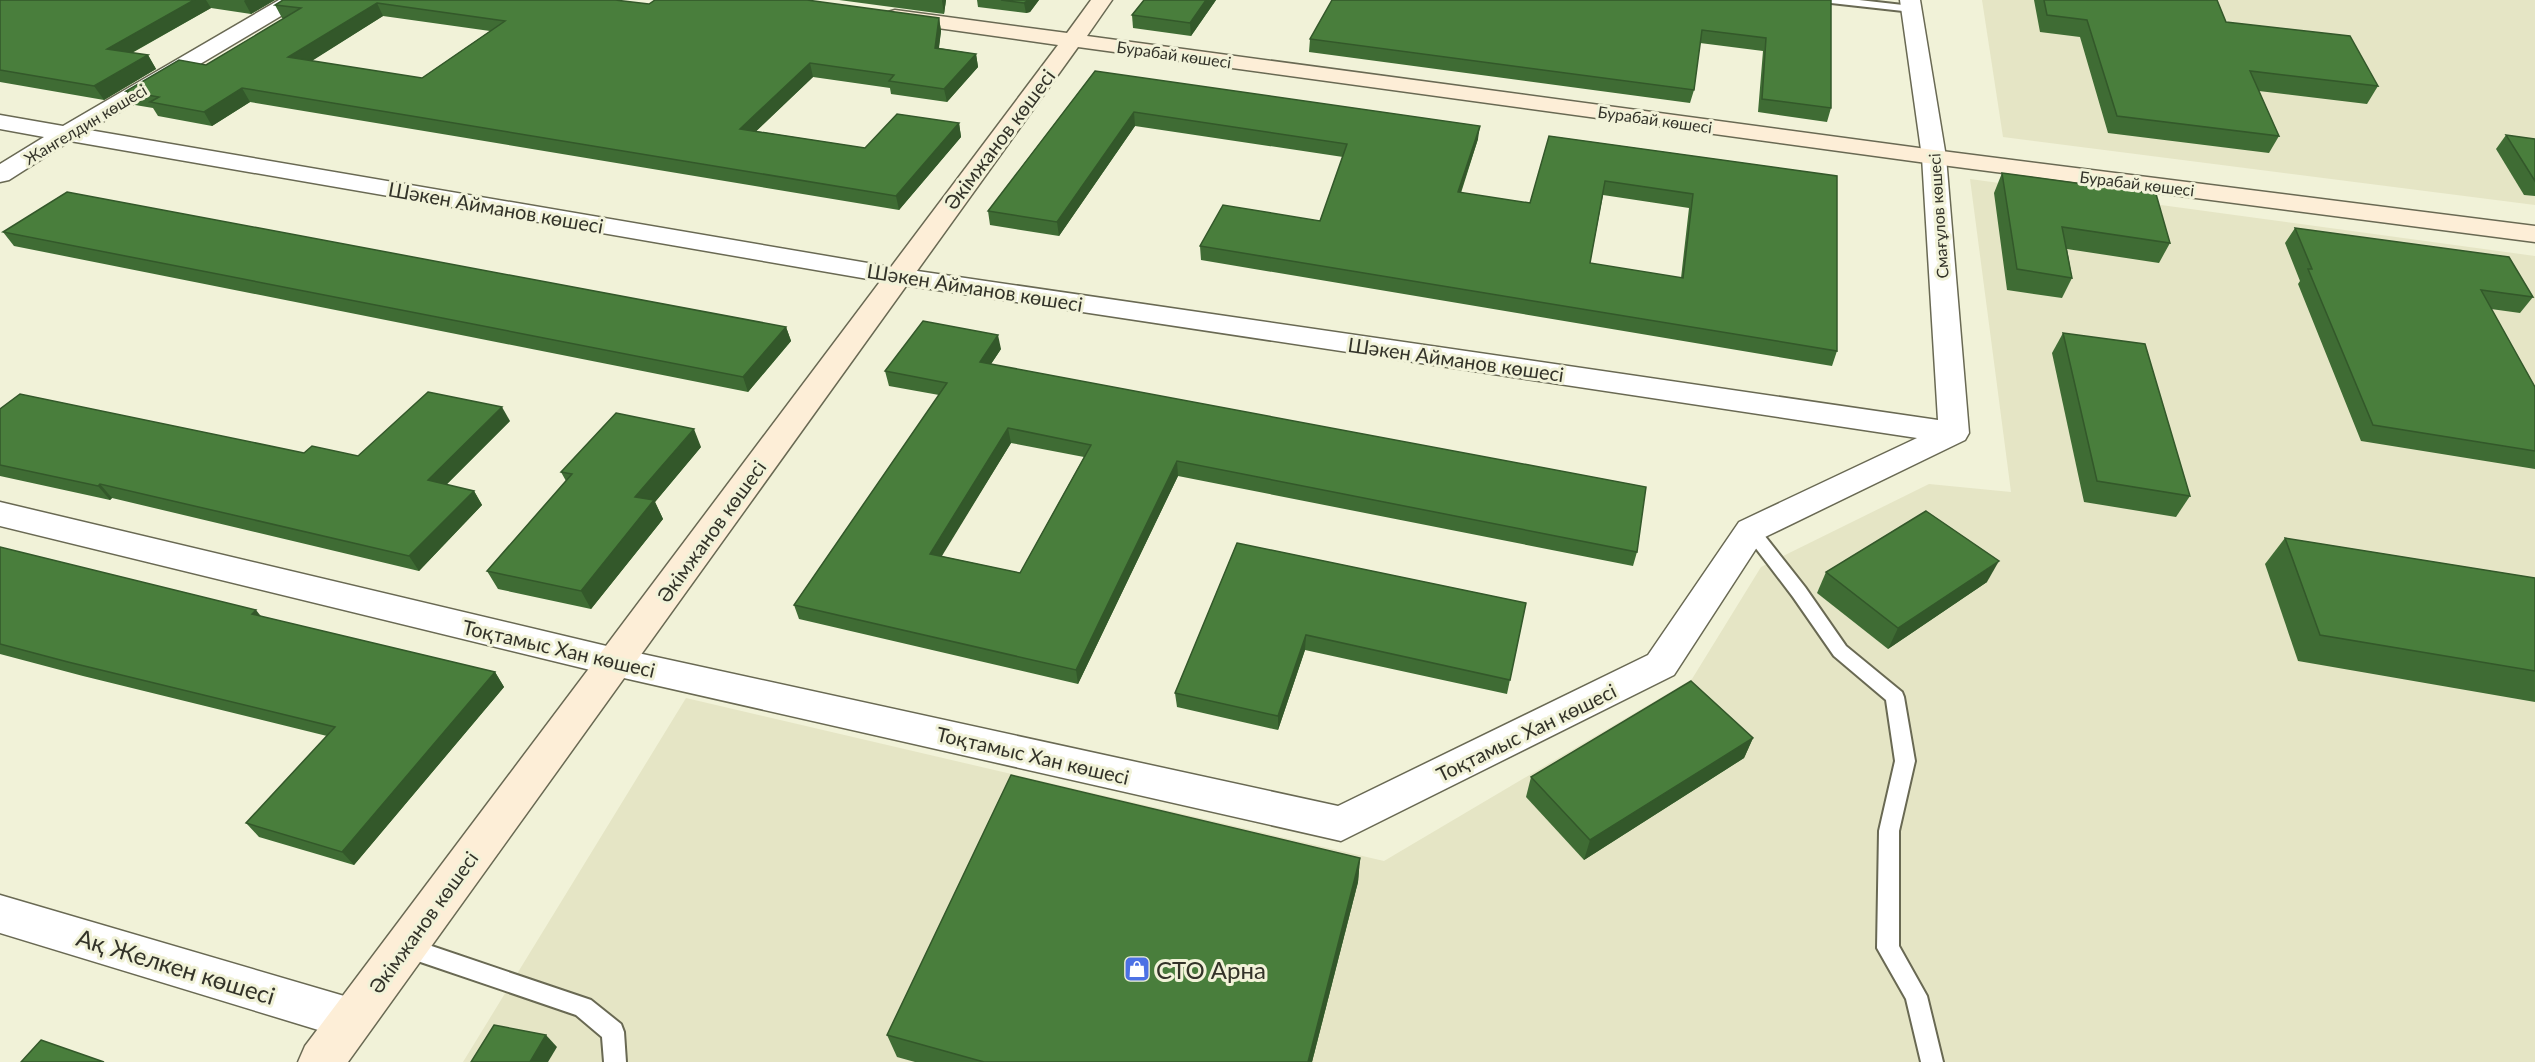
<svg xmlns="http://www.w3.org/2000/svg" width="2535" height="1062" font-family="Lato,sans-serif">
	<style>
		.built { fill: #e5e5c5 }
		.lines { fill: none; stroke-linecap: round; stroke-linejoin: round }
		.lane-casing { stroke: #696953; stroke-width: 4 }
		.street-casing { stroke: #696953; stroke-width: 3 }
		.secondary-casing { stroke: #696953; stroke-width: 3 }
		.lane { fill: #fff; fill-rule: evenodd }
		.street { fill: #fff; fill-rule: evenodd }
		.secondary { fill: #fdeed7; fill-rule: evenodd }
		.wall { fill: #3f6c34; fill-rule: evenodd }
		.shaded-wall { fill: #33582a }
		.building { fill: #497e3c; stroke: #33582a; stroke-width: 1.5; fill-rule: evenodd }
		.labels { text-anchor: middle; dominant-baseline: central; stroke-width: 6; stroke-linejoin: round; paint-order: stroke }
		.far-street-label { font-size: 16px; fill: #333329; stroke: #f1f2d8 }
		.street-label { font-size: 20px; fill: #333329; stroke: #f1f2d8 }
		.near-street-label { font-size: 24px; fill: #333329; stroke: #f1f2d8 }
		.near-poi-label { font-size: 24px; fill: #333329; stroke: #f1f2d8; text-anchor: start }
	</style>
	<rect width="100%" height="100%" fill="#f1f2d8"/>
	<g class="built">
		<polygon points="1982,0 2535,0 2535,205 2003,137"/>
		<polygon points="1970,179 2535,256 2535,1062 463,1062 686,698 1384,861 1692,679 1761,567 1929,484 2011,492"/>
	</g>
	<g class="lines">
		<g class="lane-casing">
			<g id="lane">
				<polygon points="1826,0 1859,0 1912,6 1917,9 1912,12 1831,3"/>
				<polygon points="1751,524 1757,526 1805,587 1846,646 1902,692 1904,697 1915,761 1899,831 1899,946 1927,996 1943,1062 1921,1062 1906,999 1877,948 1879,831 1895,761 1886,700 1834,656 1793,597 1745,534 1743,530 1745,526"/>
				<polygon points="405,937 591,1000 621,1024 624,1032 626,1062 604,1062 602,1037 576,1015 397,954 394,947 397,940"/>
			</g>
		</g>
		<g class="street-casing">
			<g id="street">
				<polygon points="279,0 304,0 301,4 89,130 897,268 1938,420 1922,157 1900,0 1920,0 1946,157 1969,433 1965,440 1763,538 1674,675 1341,841 615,676 0,526 0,502 615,648 1338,806 1648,655 1739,522 1917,438 897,284 70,141 9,180 0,182 0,164 44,137 0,129 0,115 63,126"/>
				<polygon points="0,895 351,998 367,1004 373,1019 367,1034 351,1040 0,933"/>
			</g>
		</g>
		<g class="secondary-casing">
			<polygon id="secondary" points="1091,0 1112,0 1087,36 1934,150 2535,226 2535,242 1934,164 1078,47 348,1062 298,1062 305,1046 1058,45 895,22 888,20 884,16 888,12 895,10 1067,33"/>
		</g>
		<use href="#lane" class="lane"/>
		<use href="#street" class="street"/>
		<use href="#secondary" class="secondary"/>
	</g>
	<g class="wall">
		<polygon points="0,0 275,0 251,14 211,8 132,53 148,55 156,69 104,100 0,82"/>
		<path d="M283,0L649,4L939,18L941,31L939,48L976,54L978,67L947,102L891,94L890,88L813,77L756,131L865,148L959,123L961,137L899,210L250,102L212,126L158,116L153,108L135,105L126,91L206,65L284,18H282L275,5ZM383,16L490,31L422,78L311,61Z"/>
		<polygon points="839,0 946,0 944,14"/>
		<polygon points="977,0 1039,0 1030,12 1026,13 978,7"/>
		<polygon points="1144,0 1216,0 1191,36 1133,28 1132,15"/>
		<polygon points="1831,0 1831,108 1827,122 1758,112 1763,51 1700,43 1694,90 1690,103 1309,52 1310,39"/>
		<polygon points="2034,0 2217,0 2226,22 2378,86 2367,104 2259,91 2279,136 2269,153 2108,133 2080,37 2040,32"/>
		<path d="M1095,71L1478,139L1461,193L1530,203L1549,136L1837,176V351L1832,366L1201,260L1200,246L1320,221L1343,157L1135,126L1059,236L990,225L988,211ZM1603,195L1689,208L1681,278L1590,263Z"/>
		<polygon points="2506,135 2535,139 2535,196 2524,195 2496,149"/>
		<polygon points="2002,173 2170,243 2159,263 2067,249 2072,278 2062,298 2007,290 1994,193"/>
		<polygon points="2295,228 2533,297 2520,313 2491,309 2535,387 2535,469 2361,441 2298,284 2300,281 2285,243"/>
		<polygon points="3,232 786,327 791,341 748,392 14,246"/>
		<polygon points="2063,333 2190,496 2176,517 2084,502 2052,353"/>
		<path d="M1001,349L991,364L1637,552L1633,566L1178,476L1078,684L799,619L794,605L939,395L889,386L885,371ZM1011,443L1084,457L1020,573L941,556Z"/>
		<polygon points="0,409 304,453 358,456 510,421 446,485 474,491 482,505 419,571 112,498 110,500 0,476"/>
		<polygon points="701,447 655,502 663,519 591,609 498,589 487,571 566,481 561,472"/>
		<polygon points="2285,538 2535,578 2535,702 2298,661 2265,564"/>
		<polygon points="1237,543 1526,603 1507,694 1305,650 1278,730 1177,707 1175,693"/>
		<polygon points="0,547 260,616 495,672 504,687 354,865 259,837 246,823 327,736 83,676 0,654"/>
		<polygon points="1826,572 1987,582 1888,649 1817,593"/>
		<polygon points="1753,738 1744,758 1584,860 1526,797 1531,777"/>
		<polygon points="1360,858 1358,882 1312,1062 915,1062 897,1057 887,1035"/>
	</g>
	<g class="shaded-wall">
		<polygon points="194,0 206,0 211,8 115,62 107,49"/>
		<polygon points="245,0 275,0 251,14 244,1"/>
		<polygon points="942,0 946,0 944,14 942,1"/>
		<polygon points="1029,0 1039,0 1030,12 1026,13 1024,3"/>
		<polygon points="1206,0 1216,0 1191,36 1190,23"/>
		<polygon points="377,3 383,16 296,71 288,57"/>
		<polygon points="939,18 941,31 937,61 935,48"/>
		<polygon points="976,54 978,67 947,102 944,89"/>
		<polygon points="148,55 156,69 104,100 94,86"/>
		<polygon points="810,63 813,77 744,143 740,129"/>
		<polygon points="242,88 250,102 212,126 204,112"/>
		<polygon points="1134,112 1135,126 1059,236 1057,222"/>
		<polygon points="959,123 961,137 899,210 896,196"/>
		<polygon points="1480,126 1478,139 1456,206 1458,192"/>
		<polygon points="786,327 791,341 748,392 743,377"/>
		<polygon points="998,335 1001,349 983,376 980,362"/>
		<polygon points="502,407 510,421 436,495 428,480"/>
		<polygon points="1008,428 1011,443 934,569 930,554"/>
		<polygon points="694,429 701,447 655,502 663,519 591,609 581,591 635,497"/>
		<polygon points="1177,461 1178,476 1078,684 1076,670"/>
		<polygon points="100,484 112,498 110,500 98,486"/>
		<polygon points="474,491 482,505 419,571 409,556"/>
		<polygon points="1999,561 1987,582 1888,649 1898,628"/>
		<polygon points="256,610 268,625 252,614"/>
		<polygon points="1306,635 1305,650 1278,730 1278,716"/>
		<polygon points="495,672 504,687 354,865 342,852"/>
		<polygon points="1753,738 1744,758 1584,860 1590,840"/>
		<polygon points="1360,858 1358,882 1312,1062 1308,1062"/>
		<polygon points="546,1035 557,1047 548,1062 530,1062"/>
	</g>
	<g class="building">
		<polygon points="0,0 194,0 107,49 148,55 94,86 0,70"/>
		<path d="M283,0H615L649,4L655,0H807L939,18L935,48L976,54L944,89L889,81L894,75L810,63L740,129L865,148L897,114L959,123L896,196L242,88L204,112L150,102L159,97L126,91L179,60L206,65L301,8L275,5ZM377,3L505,21L422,78L288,57Z"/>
		<polygon points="1001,0 1029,0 1024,3"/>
		<polygon points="1144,0 1206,0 1190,23 1132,15"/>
		<polygon points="1332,0 1831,0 1831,108 1762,99 1766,38 1702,30 1694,90 1310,39"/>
		<polygon points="2044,0 2217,0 2226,22 2350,36 2378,86 2250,71 2279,136 2117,116 2087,20 2047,15"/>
		<path d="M1095,71L1480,126L1458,192L1530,203L1549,136L1837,176V351L1200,246L1223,205L1320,221L1347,144L1134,112L1057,222L988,211ZM1605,181L1693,194L1683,278L1590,263Z"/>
		<polygon points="2506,135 2535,139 2535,181"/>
		<polygon points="2002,173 2156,194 2170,243 2062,227 2072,278 2017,269"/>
		<polygon points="67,192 786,327 743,377 3,232"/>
		<polygon points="2295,228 2509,257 2533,297 2481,290 2535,387 2535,451 2373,425 2308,269 2312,269"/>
		<path d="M923,321L998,335L980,362L1646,487L1637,552L1177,461L1076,670L794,605L947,383L885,371ZM1008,428L1091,445L1020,573L930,554Z"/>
		<polygon points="2063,333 2145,344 2190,496 2097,481"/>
		<polygon points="428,392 502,407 428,480 474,491 409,556 100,484 98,486 0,465 0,409 20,394 304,453 312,446 358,456"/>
		<polygon points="616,413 694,429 635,497 654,500 581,591 487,571 572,474 561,472"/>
		<polygon points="1926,511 1999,561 1898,628 1826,572"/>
		<polygon points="2285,538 2535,578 2535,671 2320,635"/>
		<polygon points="1237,543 1526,603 1510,680 1306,635 1278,716 1175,693"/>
		<polygon points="0,547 256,610 252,614 495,672 342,852 246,823 335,727 68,662 0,644"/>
		<polygon points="1691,681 1753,738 1590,840 1531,777"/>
		<polygon points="1011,775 1360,858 1308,1062 984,1062 887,1035"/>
		<polygon points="494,1025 546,1035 530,1062 471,1062"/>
		<polygon points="41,1040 104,1062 21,1062"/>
	</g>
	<defs>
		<g id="shop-square" transform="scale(1.35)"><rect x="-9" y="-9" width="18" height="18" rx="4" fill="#4c71e4" stroke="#f1f2d8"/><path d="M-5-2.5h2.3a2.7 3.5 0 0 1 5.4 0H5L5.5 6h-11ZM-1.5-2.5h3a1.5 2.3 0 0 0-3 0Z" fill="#fff"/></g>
	</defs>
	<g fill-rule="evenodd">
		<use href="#shop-square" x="1137" y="969"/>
	</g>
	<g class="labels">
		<g class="far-street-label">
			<text transform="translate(1174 54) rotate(8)">Бурабай көшесі</text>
			<text transform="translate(1655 119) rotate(8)">Бурабай көшесі</text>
			<text transform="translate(85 124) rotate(-31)">Жангелдин көшесі</text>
			<text transform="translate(2137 183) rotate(7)">Бурабай көшесі</text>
			<text transform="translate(1938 216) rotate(-94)">Смағұлов көшесі</text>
		</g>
		<g class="street-label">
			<text transform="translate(999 139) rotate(-53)">Әкімжанов көшесі</text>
			<text transform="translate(496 207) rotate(10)">Шәкен Айманов көшесі</text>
			<text transform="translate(975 287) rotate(9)">Шәкен Айманов көшесі</text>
			<text transform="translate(1456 359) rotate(8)">Шәкен Айманов көшесі</text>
			<text transform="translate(711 531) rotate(-54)">Әкімжанов көшесі</text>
			<text transform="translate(559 648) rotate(13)">Тоқтамыс Хан көшесі</text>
			<text transform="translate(1526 732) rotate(-26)">Тоқтамыс Хан көшесі</text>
			<text transform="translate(1033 755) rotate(13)">Тоқтамыс Хан көшесі</text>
			<text transform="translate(423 922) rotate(-54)">Әкімжанов көшесі</text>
		</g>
		<g class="near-street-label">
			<text transform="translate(176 966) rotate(17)">Ақ Желкен көшесі</text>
		</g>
		<g class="near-poi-label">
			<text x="1156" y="969">СТО Арна</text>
		</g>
	</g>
</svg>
